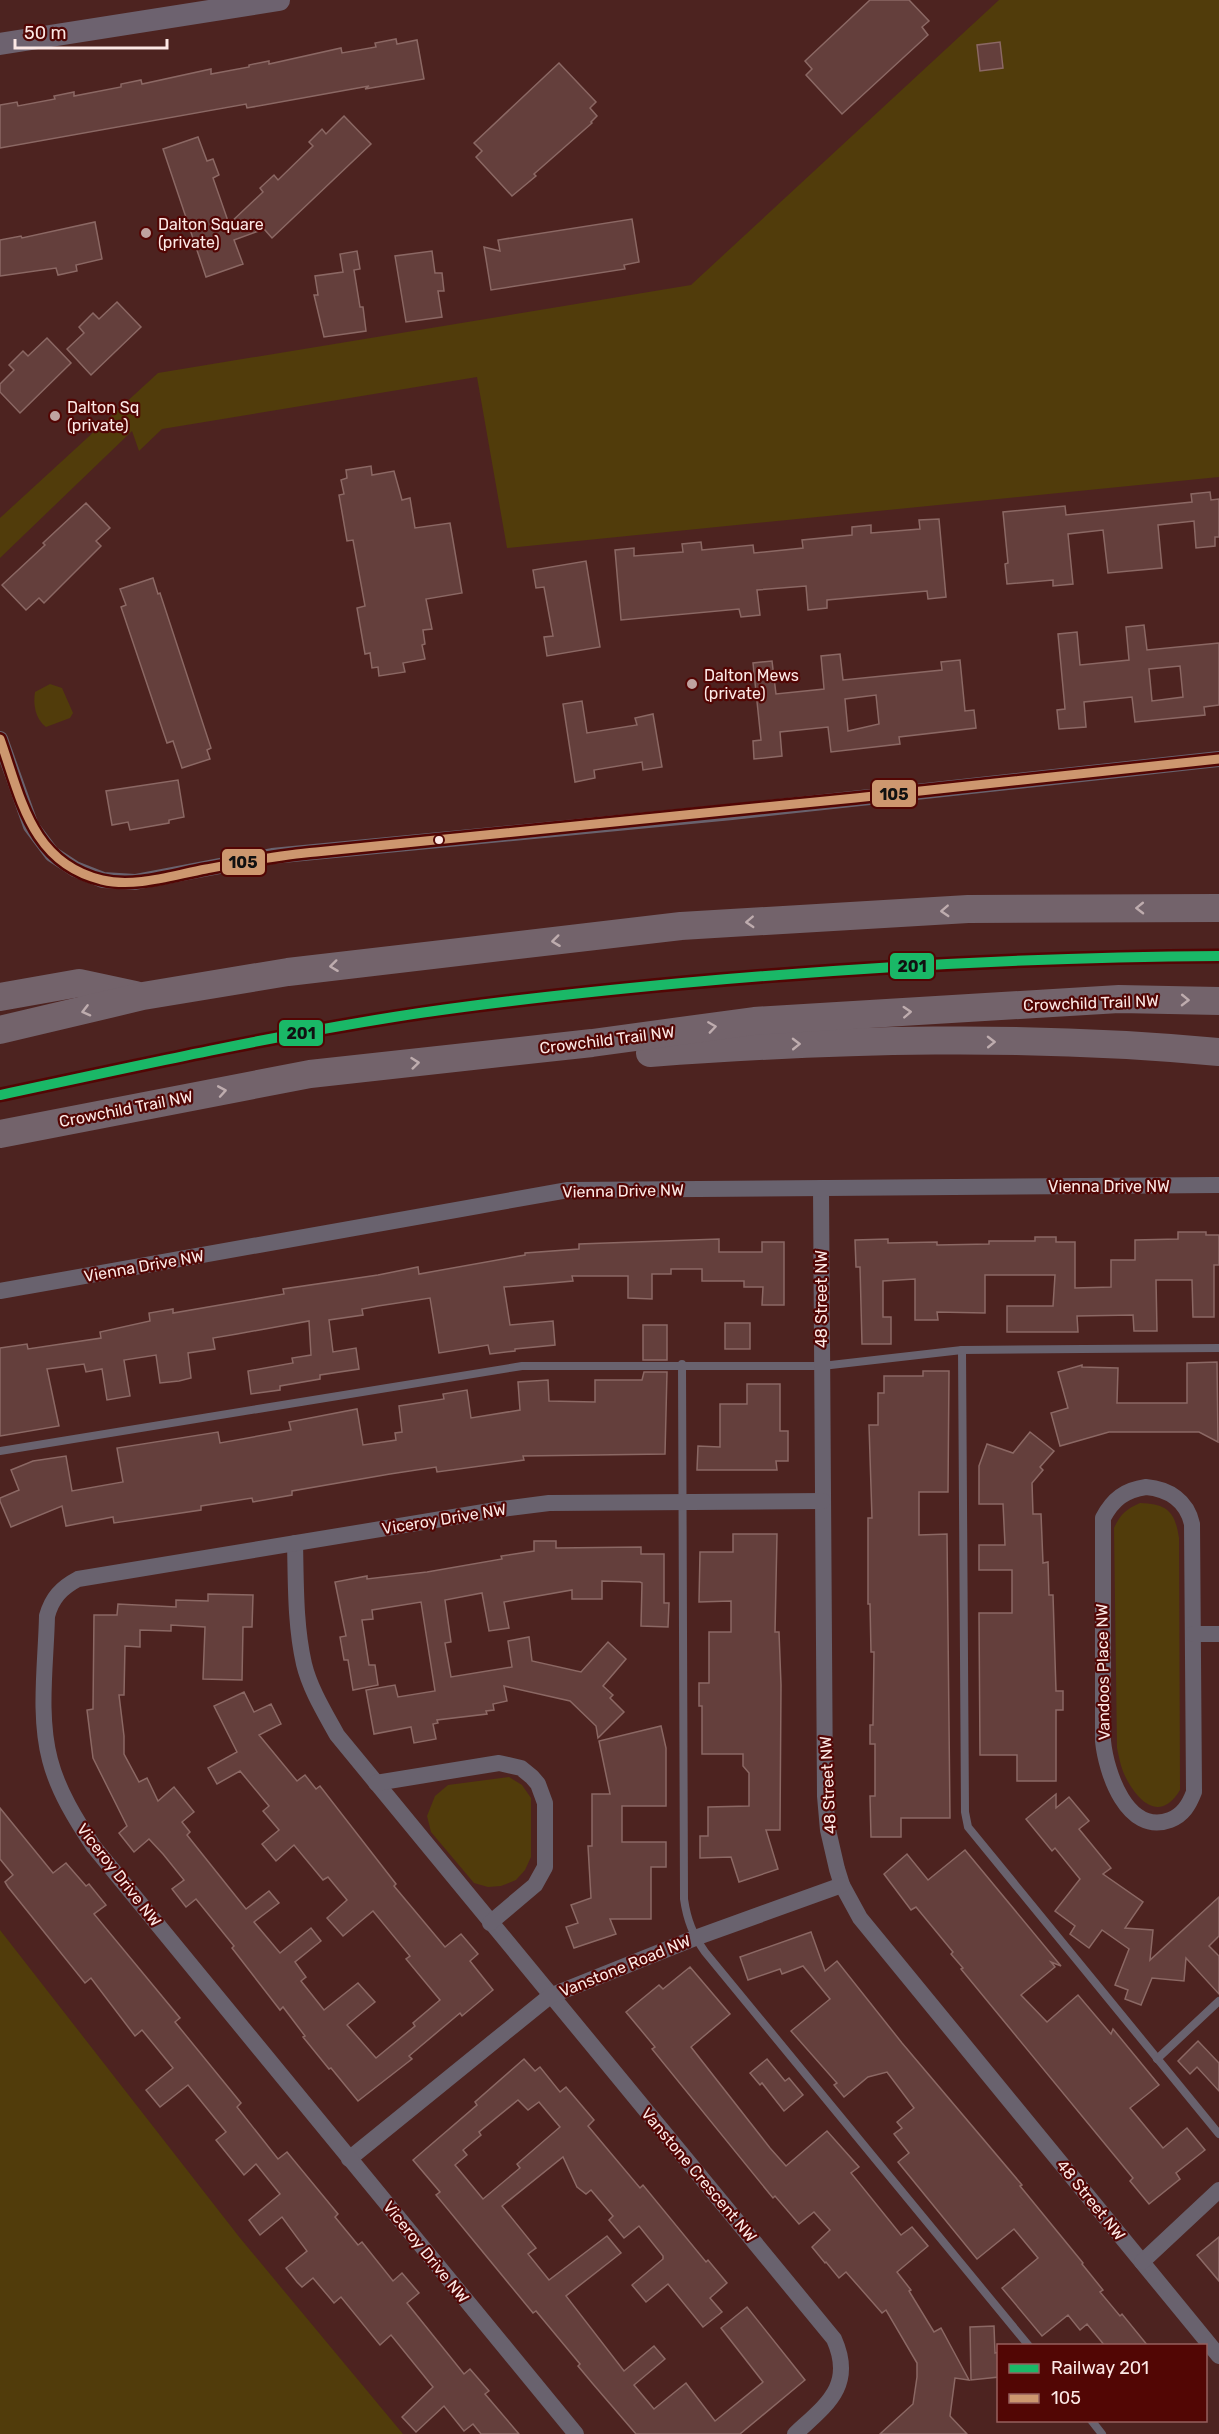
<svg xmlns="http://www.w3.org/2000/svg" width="1219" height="2434" font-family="Rubik,sans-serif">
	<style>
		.green { fill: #513c0b }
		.building { fill: #643f3c; stroke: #8b6864; stroke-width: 1.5; fill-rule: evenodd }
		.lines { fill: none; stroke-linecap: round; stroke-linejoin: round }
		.lane { stroke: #69626e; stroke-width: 8 }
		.street { stroke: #69626e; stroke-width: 16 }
		.secondary { stroke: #6d626f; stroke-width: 22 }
		.highway { stroke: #73636b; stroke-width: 28 }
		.bus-1-casing { stroke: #520604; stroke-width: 14 }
		.bus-1 { stroke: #cd976f; stroke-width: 9 }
		.rail-1-casing { stroke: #520604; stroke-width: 15 }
		.rail-1 { stroke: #1ab867; stroke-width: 10 }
		.oneway { stroke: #beacae }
		.poi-dot { fill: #bfa3a0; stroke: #520604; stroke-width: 2 }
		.bus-dot { fill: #fce8e5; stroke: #520604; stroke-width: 2 }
		.labels { text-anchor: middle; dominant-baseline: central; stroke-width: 4.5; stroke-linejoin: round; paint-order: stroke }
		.poi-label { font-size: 16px; fill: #fce8e5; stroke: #520604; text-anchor: start }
		.street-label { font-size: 16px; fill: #fce8e5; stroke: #520604 }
		.line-badge { stroke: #520604; stroke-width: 2 }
		.pale-badge-label { font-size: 16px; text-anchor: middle; font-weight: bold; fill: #111 }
	</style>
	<rect width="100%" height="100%" fill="#4d2320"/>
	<g class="green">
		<polygon points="999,0 1219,0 1219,477 507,548 477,377 162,429 139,451 132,431 0,558 0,518 158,373 691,285"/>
		<path d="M50,684L62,688L73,713L70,718L46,727C35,719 33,704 35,692Z"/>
		<path d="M1140,1503C1167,1504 1175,1511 1179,1538L1180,1790C1160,1823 1138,1802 1125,1776C1121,1768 1119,1757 1117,1748L1114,1528C1120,1515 1126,1509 1140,1503Z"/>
		<polygon points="509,1777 522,1785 531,1798 531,1857 525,1870 516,1880 501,1886 488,1887 474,1883 431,1832 427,1816 435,1796 448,1785"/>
		<polygon points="0,1930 240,2238 403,2434 0,2434"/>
	</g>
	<g class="building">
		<polygon points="870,0 909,0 929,21 922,27 928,35 842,114 806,75 812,69 805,61"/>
		<polygon points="396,39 397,44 417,40 424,79 365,89 369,86 247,108 246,104 0,148 0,105 17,102 18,106 55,99 54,96 74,92 74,96 121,87 121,84 141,80 142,84 211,69 211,74 249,67 249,65 269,61 269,64 341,48 342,53 376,47 375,43"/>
		<polygon points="1000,42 1003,68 980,71 977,45"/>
		<polygon points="559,63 596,102 590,108 597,116 591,122 592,123 534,174 536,176 512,196 476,157 482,151 474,143"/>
		<polygon points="344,116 371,144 272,238 264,229 234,240 243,264 206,277 163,149 198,137 207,161 213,159 219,175 213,178 229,224 263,192 260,188 274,175 278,180 313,146 309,142 322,129 326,134"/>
		<polygon points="632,219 639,262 624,265 625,269 491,290 484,247 500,251 498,240"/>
		<polygon points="95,222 102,259 76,265 77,271 58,275 56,268 0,276 0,240 21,236 22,238"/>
		<polygon points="357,251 360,269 354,270 360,307 363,307 366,331 324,337 314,295 318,295 315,276 343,272 340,254"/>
		<polygon points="432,251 435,273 442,273 444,291 438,291 442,317 406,322 395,256"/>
		<polygon points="117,302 141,327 91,375 67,349 84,333 79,327 93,313 99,319"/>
		<polygon points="47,338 71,363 20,413 0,392 0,384 14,370 9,365 23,351 28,356"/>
		<polygon points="371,466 372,475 394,471 402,500 410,498 415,528 450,523 462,593 426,599 432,629 423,630 425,644 422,645 425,659 403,663 405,672 379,676 378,667 372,668 370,653 365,654 357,608 365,606 353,540 347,541 339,495 344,494 341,480 347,478 346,470"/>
		<polygon points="1210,492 1211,500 1219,499 1219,537 1215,537 1215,546 1196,548 1194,521 1158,525 1162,568 1108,573 1103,530 1068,534 1073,584 1053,586 1053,580 1007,584 1005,564 1008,563 1003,512 1065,506 1066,515 1192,502 1191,494"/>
		<polygon points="86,503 110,528 96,541 101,546 44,603 39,598 26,610 2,585 45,545 43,543"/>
		<polygon points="939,519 946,597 928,599 927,591 827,600 827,608 808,610 806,586 757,590 760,615 741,617 739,609 621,620 615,550 634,548 634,556 683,552 682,544 701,542 702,550 753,545 754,553 803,548 802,540 852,535 852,527 871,525 871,533 920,529 919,520"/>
		<polygon points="586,561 600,647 547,656 544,637 553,636 544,587 536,588 533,570"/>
		<polygon points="153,578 158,594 160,593 211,748 207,750 210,759 182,768 173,741 167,743 121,607 126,605 120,589"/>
		<path d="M1144,625L1147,650L1219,643V705L1204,707L1205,715L1135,722L1132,697L1084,702L1086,727L1059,729L1057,710L1065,709L1058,634L1077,632L1080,665L1129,660L1126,627ZM1180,666L1183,697L1152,701L1149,669Z"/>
		<path d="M840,654L843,680L942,670L941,662L960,660L965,711L974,710L976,728L899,737L900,744L831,752L828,727L780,732L782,756L754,759L753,741L761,740L753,663L772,661L776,694L824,689L821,656ZM876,695L879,724L848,731L845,699Z"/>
		<polygon points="582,701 587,733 637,725 635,718 653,714 662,767 643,770 642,762 594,770 595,778 575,782 563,704"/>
		<polygon points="178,780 184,817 169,820 169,823 130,830 128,822 112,825 106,791"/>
		<polygon points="1178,1232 1206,1232 1206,1235 1219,1235 1219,1265 1214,1265 1214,1317 1193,1317 1192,1280 1156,1280 1157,1331 1134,1331 1133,1315 1077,1316 1078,1332 1007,1332 1007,1306 1053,1306 1055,1275 985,1275 985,1313 937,1312 938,1320 915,1320 915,1279 883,1281 883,1317 891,1317 891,1344 862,1344 860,1267 856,1267 855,1240 888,1239 888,1243 937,1242 937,1245 989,1244 989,1241 1035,1241 1035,1237 1056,1237 1056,1242 1075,1242 1075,1288 1111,1287 1111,1260 1135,1260 1135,1240 1178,1239"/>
		<polygon points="719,1239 719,1252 762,1252 762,1242 784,1242 784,1305 762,1305 763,1287 744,1287 744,1281 702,1281 702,1269 671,1269 671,1274 652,1274 652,1299 628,1298 628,1276 572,1276 573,1281 504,1287 510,1325 553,1321 555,1345 515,1349 515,1351 490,1354 488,1345 439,1353 430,1298 378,1306 362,1309 363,1315 329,1320 333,1352 356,1348 359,1369 320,1375 320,1379 280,1386 280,1390 251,1394 248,1371 293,1363 292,1358 311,1355 309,1321 237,1334 213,1338 215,1349 188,1353 191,1378 179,1381 160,1383 156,1355 124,1360 130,1396 107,1400 102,1369 86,1372 84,1364 47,1369 59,1426 0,1436 0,1348 27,1344 28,1349 101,1338 100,1332 150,1321 149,1313 173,1309 173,1313 284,1294 283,1289 378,1275 418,1267 419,1274 525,1255 525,1253 579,1249 579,1244"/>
		<rect x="725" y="1323" width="25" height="26"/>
		<rect x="643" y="1325" width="24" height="35"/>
		<polygon points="1217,1362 1218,1442 1199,1432 1109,1432 1060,1446 1051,1413 1068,1408 1058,1372 1082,1365 1082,1367 1118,1368 1117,1403 1187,1403 1187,1363"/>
		<polygon points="923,1371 949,1371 948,1492 919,1492 919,1535 947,1534 950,1818 901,1818 901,1837 871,1837 870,1796 875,1796 875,1744 870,1744 870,1725 873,1725 874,1652 871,1652 870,1604 868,1604 868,1518 872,1518 869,1425 878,1425 878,1393 884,1393 884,1376 923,1376"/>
		<polygon points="644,1372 667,1372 665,1454 523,1456 524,1460 437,1472 436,1467 390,1474 292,1491 292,1495 253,1502 252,1498 201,1506 201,1510 114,1523 113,1517 66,1526 62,1506 11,1527 0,1501 0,1498 19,1490 11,1470 33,1461 66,1456 72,1491 123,1482 117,1448 218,1432 220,1443 291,1430 289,1422 357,1409 363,1445 396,1440 395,1433 402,1432 399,1406 444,1399 443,1394 467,1390 471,1418 520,1410 518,1382 548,1380 549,1401 595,1402 595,1380 642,1380"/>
		<polygon points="747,1384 780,1384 780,1431 788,1431 788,1461 776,1461 777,1470 697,1470 698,1446 720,1447 720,1404 747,1404"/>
		<polygon points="1030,1432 1054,1451 1040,1467 1043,1470 1032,1483 1033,1514 1041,1514 1043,1563 1048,1562 1049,1595 1053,1595 1056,1691 1063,1691 1063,1710 1056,1710 1056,1781 1017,1781 1017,1755 980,1755 979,1613 1012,1613 1012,1570 979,1570 979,1545 1005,1545 1003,1504 979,1504 979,1466 987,1444 1013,1453"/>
		<polygon points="733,1534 777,1534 775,1632 779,1632 781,1685 780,1830 766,1830 778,1869 739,1882 731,1857 700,1858 700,1836 708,1836 708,1807 749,1806 749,1773 743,1766 743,1754 702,1754 702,1706 699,1706 699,1683 709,1683 709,1632 731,1632 731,1601 699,1602 700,1552 733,1552"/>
		<polygon points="534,1541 556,1541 556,1548 641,1547 641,1554 664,1554 664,1603 669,1603 668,1627 641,1626 642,1583 640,1582 602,1581 602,1599 572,1599 572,1590 504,1602 509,1628 489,1631 482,1593 445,1600 451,1642 445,1643 451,1677 512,1667 508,1641 529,1637 532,1661 581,1672 608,1642 626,1659 603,1686 613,1695 610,1698 624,1712 598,1738 596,1726 570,1701 504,1686 507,1701 493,1704 494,1710 486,1711 487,1714 437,1720 438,1723 433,1724 436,1739 414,1743 411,1727 374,1734 366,1690 395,1685 398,1697 435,1691 421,1602 372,1610 373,1619 362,1620 369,1665 375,1665 378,1685 353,1690 348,1660 344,1660 340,1637 346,1636 335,1582 367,1576 367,1579 427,1572 502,1559 501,1556 534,1551"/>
		<polygon points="208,1594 253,1595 252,1627 243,1627 242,1680 203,1679 205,1627 171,1625 171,1631 140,1630 140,1647 125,1646 124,1695 119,1695 124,1736 124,1754 139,1782 147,1778 158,1801 174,1787 194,1812 182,1822 190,1832 187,1835 246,1909 269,1891 279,1903 254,1922 280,1953 311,1928 321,1941 295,1962 306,1977 301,1981 324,2010 358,1983 375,2002 347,2025 376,2058 415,2026 413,2023 440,2000 406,1959 410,1956 373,1911 343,1936 327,1918 347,1900 328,1877 323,1880 294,1845 276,1861 262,1844 279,1830 263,1811 269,1806 240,1771 217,1784 208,1768 237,1752 214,1706 244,1692 254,1712 271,1704 281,1724 259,1735 297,1781 305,1775 316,1789 320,1786 396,1884 394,1886 445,1947 461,1934 478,1954 470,1961 493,1990 462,2016 460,2013 409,2056 412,2059 358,2101 331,2068 329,2069 303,2037 305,2036 283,2007 280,2010 232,1948 234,1946 196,1899 186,1907 172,1889 184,1880 163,1854 149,1839 134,1852 119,1833 127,1826 93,1758 87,1710 93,1709 94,1615 117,1615 118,1604 176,1607 176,1600 208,1601"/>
		<polygon points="661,1726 666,1748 666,1806 622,1806 622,1842 666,1842 666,1867 651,1867 651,1919 610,1919 616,1934 574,1948 566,1927 578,1923 571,1905 591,1898 588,1846 592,1846 592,1794 610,1794 599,1741"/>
		<polygon points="1056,1794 1056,1808 1069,1797 1089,1821 1079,1829 1111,1868 1103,1874 1143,1902 1125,1928 1153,1930 1150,1960 1219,1897 1219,1936 1209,1946 1219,1956 1219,1994 1186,1958 1184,1981 1152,1978 1141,2005 1125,1999 1128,1990 1115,1985 1129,1949 1102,1930 1089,1948 1070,1934 1075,1926 1055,1911 1080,1879 1055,1848 1052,1851 1026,1819"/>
		<polygon points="0,1808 53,1873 66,1863 86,1886 89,1884 106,1905 94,1914 180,2018 175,2022 241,2103 237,2107 278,2159 287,2152 338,2214 335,2217 358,2245 362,2242 393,2281 402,2273 419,2293 407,2303 464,2374 470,2369 489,2391 485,2394 519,2434 481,2434 473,2424 464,2431 444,2406 416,2432 402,2417 433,2387 391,2335 380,2345 341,2297 334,2303 313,2278 302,2287 297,2282 286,2268 307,2251 282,2217 260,2235 249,2220 280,2194 256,2164 244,2175 216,2140 226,2132 188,2085 160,2107 146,2090 173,2068 142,2030 135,2036 91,1978 85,1983 8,1887 5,1882 13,1875 0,1859"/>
		<polygon points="965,1850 1061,1966 1051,1962 1055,1967 1021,1995 1047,2022 1078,1995 1111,2034 1113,2029 1159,2085 1130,2108 1163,2148 1187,2128 1205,2150 1176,2173 1180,2179 1149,2204 1130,2181 1133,2178 961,1969 963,1968 951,1954 953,1952 916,1907 911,1910 884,1874 907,1854 928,1880"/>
		<polygon points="811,1932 825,1971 837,1961 902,2043 1022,2185 1020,2186 1083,2263 1082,2264 1103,2290 1100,2292 1120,2316 1122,2314 1148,2346 1105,2346 1087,2324 1080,2330 1068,2315 1042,2336 1002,2288 1038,2258 1014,2229 977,2259 898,2162 909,2153 894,2134 902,2128 897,2122 914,2108 887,2072 868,2077 844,2097 834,2085 837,2083 791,2031 830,1999 803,1966 782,1974 780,1969 748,1980 740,1957"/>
		<polygon points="690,1967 730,2014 691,2047 770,2148 786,2166 827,2131 859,2167 851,2173 901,2235 912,2227 928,2246 897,2272 911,2290 909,2291 934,2332 941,2328 969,2380 955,2378 950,2416 967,2434 880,2434 913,2404 917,2377 917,2363 886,2310 882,2313 846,2272 839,2278 826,2262 825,2263 812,2247 830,2230 814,2212 799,2224 775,2196 773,2198 652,2049 655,2047 626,2012 659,1985 663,1989"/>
		<polygon points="1198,2041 1219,2063 1219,2091 1197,2067 1190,2074 1178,2061"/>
		<path d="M524,2059L535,2071L540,2067L560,2092L566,2087L594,2120L588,2126L640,2188L643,2185L706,2262L708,2260L727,2283L710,2298L722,2312L703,2327L668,2284L646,2302L632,2285L663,2259V2256L639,2226L624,2238L609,2220L613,2216L591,2190L586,2194L577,2187L563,2157L502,2206L536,2248L528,2254L549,2280L607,2236L621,2253L566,2296L624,2371L654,2346L665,2359L634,2385L654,2409L686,2383L715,2421L763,2382L721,2328L747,2307L805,2380L740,2434H636L593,2384L578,2366L580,2364L536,2311L533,2313L436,2195L440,2192L413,2160L477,2105L475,2102ZM518,2100L528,2110L539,2102L560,2127L517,2164L520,2168L483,2199L455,2165L467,2155L463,2150L481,2135L479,2132Z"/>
		<polygon points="767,2059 785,2081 789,2078 803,2095 784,2111 762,2083 760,2085 750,2073"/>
		<polygon points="1219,2237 1219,2281 1197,2255"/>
		<polygon points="994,2326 995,2353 999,2352 999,2377 971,2380 970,2327"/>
	</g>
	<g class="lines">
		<g class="lane">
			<polyline points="962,1350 965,1812 968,1827 1219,2134"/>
			<path d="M682,1364L684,1899C687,1920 693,1935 705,1952L1029,2346"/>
			<polyline points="0,1451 522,1366 822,1366 962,1350 1219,1348"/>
			<polyline points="1157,2059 1219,2001"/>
			<polyline points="1091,2420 1102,2434"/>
		</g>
		<g class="street">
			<polyline points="0,739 31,826 52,854 75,869 103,880 135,882 272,856 732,812 1219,759"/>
			<polyline points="821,1188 825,1796 828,1830 837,1869 842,1885 860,1918 1219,2356"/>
			<polyline points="0,1291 568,1190 1219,1185"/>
			<path d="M1146,1487C1169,1489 1187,1501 1192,1524L1194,1792C1189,1805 1183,1815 1170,1820C1127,1836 1106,1772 1103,1741V1518C1113,1499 1125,1490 1146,1487Z"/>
			<path d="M295,1543C296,1583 295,1624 304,1664C310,1689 325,1713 337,1735L834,2339C855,2386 826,2405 795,2434"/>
			<polyline points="1193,1634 1219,1634"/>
			<polyline points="376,1783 499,1763 521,1768 532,1777 538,1784 545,1803 545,1867 535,1885 490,1923"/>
			<polyline points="349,2159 550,1996 695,1938 842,1885"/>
			<polyline points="1142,2262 1219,2190"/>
			<path d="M576,2434L94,1847C76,1820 58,1791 50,1760C38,1715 46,1663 47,1616C52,1598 61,1588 78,1579L502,1509L549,1503L823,1501"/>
		</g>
		<polyline class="secondary" points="0,44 279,0"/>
		<g class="highway">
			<polyline points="0,997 79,983 135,995"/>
			<polyline points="0,1030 143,996 288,972 681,926 968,909 1219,908"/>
			<path d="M650,1053C838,1039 1030,1034 1219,1052"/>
			<polyline points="0,1134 310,1074 592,1043 754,1021 1119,999 1219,1001"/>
		</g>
		<g class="bus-1-casing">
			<path id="bus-1" d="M0,739C21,798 31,863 102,880C135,888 173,875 206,869C243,862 279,855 316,852C618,823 918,792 1219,759"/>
		</g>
		<use href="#bus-1" class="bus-1"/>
		<g class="rail-1-casing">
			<path id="rail-1" d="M0,1095C131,1067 262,1038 394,1017C489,1002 586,992 682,983C861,967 1040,957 1219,956"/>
		</g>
		<use href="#rail-1" class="rail-1"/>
	</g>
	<defs><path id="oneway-chevron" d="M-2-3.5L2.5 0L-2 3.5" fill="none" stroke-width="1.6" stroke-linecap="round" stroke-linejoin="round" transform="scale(1.5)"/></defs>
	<g class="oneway">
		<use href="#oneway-chevron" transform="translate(1140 908) rotate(179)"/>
		<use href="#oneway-chevron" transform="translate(945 911) rotate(177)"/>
		<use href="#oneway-chevron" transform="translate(750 922) rotate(177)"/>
		<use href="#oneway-chevron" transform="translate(556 941) rotate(173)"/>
		<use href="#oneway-chevron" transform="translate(334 966) rotate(173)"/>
		<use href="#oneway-chevron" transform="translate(1185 1000) rotate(1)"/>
		<use href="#oneway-chevron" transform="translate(86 1011) rotate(166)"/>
		<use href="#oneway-chevron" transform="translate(907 1012) rotate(-3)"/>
		<use href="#oneway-chevron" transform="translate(712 1027) rotate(-8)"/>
		<use href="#oneway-chevron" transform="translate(991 1042) rotate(-1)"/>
		<use href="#oneway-chevron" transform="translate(796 1044) rotate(-1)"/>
		<use href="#oneway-chevron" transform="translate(415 1063) rotate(-6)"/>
		<use href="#oneway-chevron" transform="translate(222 1091) rotate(-10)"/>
	</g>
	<g class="poi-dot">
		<circle cx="146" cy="233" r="6"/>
		<circle cx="55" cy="416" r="6"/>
		<circle cx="692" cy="684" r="6"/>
	</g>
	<circle class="bus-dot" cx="439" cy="840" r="5"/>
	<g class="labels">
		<g class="poi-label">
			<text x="158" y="224">Dalton Square<tspan x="158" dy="18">(private)</tspan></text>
			<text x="67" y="407">Dalton Sq<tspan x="67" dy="18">(private)</tspan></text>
			<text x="704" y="675">Dalton Mews<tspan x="704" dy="18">(private)</tspan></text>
		</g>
		<g class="street-label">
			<text transform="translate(1091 1003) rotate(-2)">Crowchild Trail NW</text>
			<text transform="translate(607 1040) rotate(-7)">Crowchild Trail NW</text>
			<text transform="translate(126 1109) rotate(-11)">Crowchild Trail NW</text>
			<text x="1109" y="1186">Vienna Drive NW</text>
			<text transform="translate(623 1191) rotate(-1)">Vienna Drive NW</text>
			<text transform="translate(144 1266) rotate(-10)">Vienna Drive NW</text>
			<text transform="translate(821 1299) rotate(-90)">48 Street NW</text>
			<text transform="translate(444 1519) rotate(-9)">Viceroy Drive NW</text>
			<text transform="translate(1103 1672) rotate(-91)">Vandoos Place NW</text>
			<text transform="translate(828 1785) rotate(-93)">48 Street NW</text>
			<text transform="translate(119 1875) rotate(52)">Viceroy Drive NW</text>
			<text transform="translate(625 1966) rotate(-22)">Vanstone Road NW</text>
			<text transform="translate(699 2175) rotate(50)">Vanstone Crescent NW</text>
			<text transform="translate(1091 2200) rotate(51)">48 Street NW</text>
			<text transform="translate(426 2252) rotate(51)">Viceroy Drive NW</text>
		</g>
	</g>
	<g class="line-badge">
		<rect x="871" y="779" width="46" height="29" rx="6" fill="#cd976f"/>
		<rect x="221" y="848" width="45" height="28" rx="6" fill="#cd976f"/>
		<rect x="889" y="952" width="46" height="28" rx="6" fill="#1ab867"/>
		<rect x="278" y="1019" width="46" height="28" rx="6" fill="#1ab867"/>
	</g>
	<g class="pale-badge-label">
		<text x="894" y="800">105</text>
		<text x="243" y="868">105</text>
		<text x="912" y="972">201</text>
		<text x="301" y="1039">201</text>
	</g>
	<rect x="997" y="2344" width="210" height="78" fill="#520604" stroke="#96605e" stroke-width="1.5"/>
	<rect x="1009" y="2364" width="30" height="9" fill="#1ab867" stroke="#96605e" stroke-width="1.5"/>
	<text x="1051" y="2374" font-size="18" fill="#fce8e5">Railway 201</text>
	<rect x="1009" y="2394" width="30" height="9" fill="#cd976f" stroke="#96605e" stroke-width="1.5"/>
	<text x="1051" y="2404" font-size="18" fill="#fce8e5">105</text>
	<path d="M15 39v9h152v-9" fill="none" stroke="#fce8e5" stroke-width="3"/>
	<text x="24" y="39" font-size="18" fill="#fce8e5" stroke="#520604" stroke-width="4.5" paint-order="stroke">50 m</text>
</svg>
